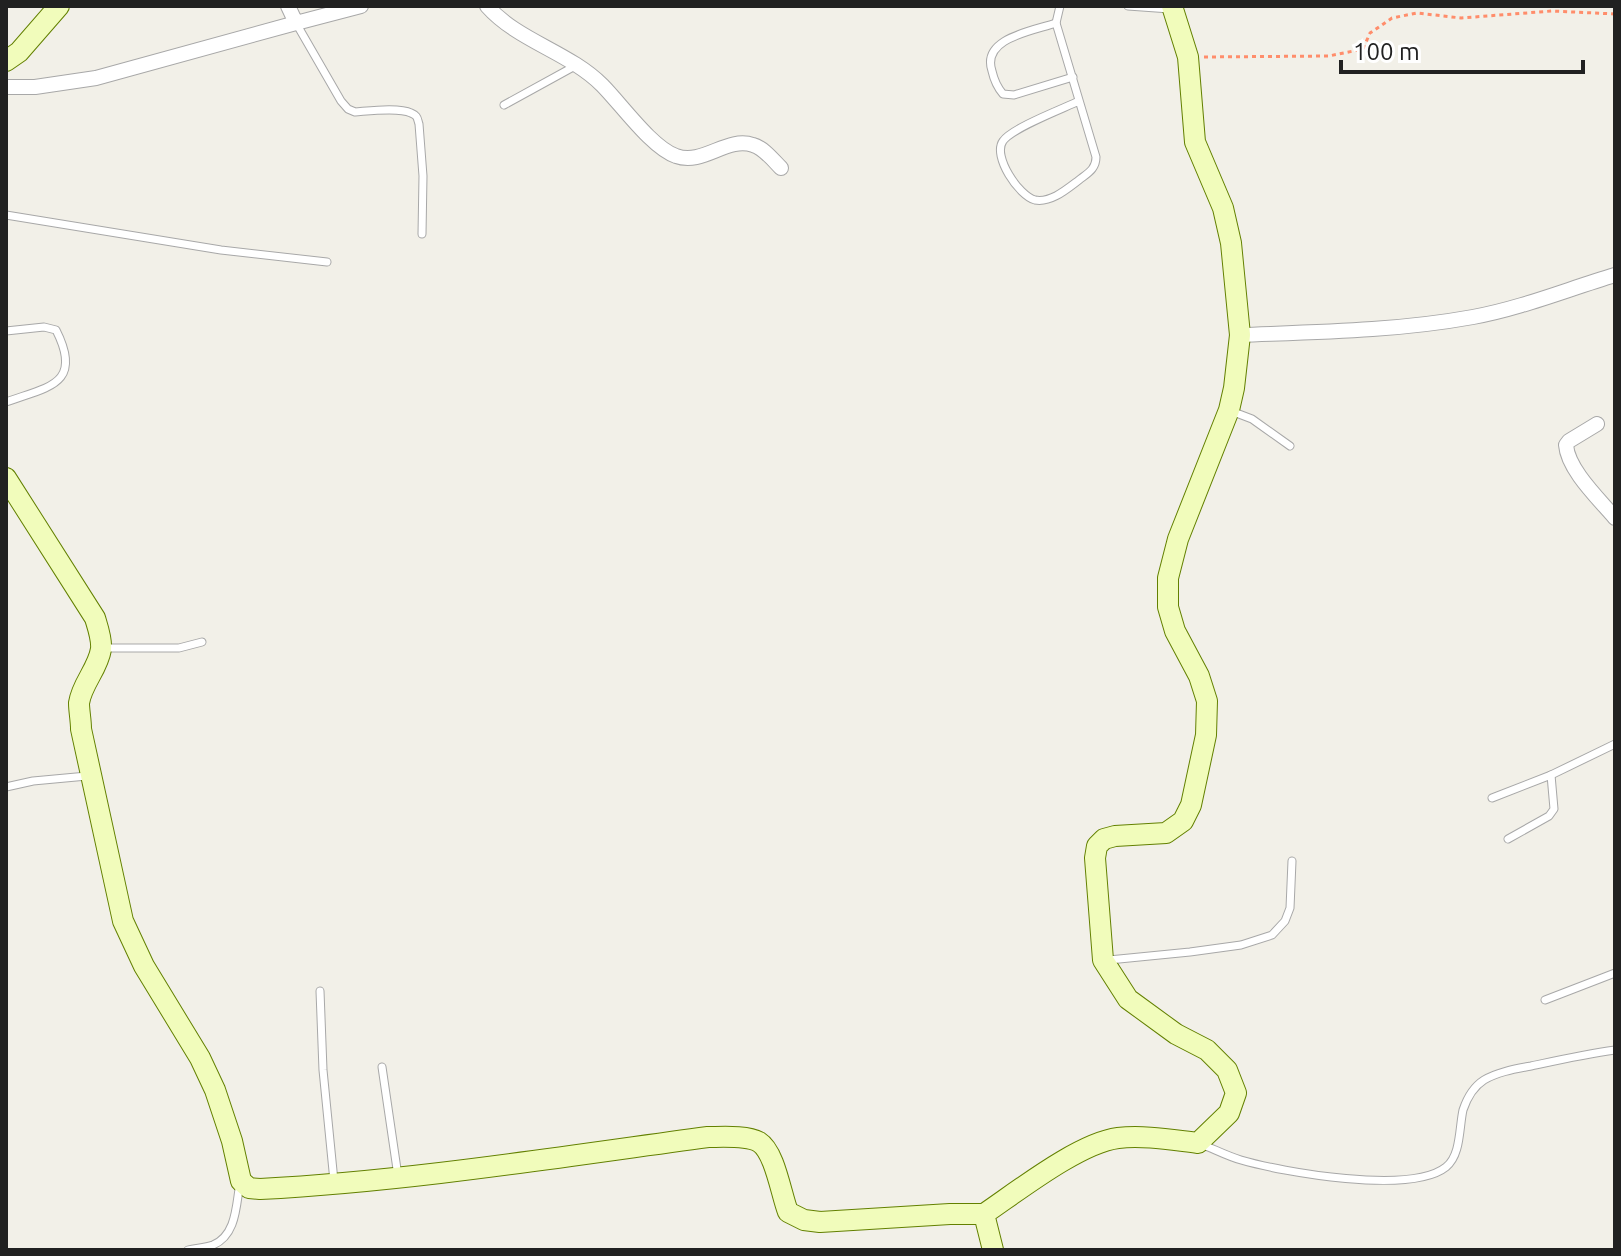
<svg xmlns="http://www.w3.org/2000/svg" width="1621" height="1256" font-family="Ubuntu,sans-serif">
	<style>
		.lines { fill: none; stroke-linecap: round; stroke-linejoin: round }
		.lane-casing { stroke: #a8a8a8; stroke-width: 9 }
		.street-casing { stroke: #a8a8a8; stroke-width: 16 }
		.secondary-casing { stroke: #638000; stroke-width: 22 }
		.path { stroke: #ff8d6b; stroke-width: 3; stroke-dasharray: 4 4; stroke-linecap: butt }
		.lane { stroke: #fff; stroke-width: 7 }
		.street { stroke: #fff; stroke-width: 14 }
		.secondary { stroke: #f1fcbb; stroke-width: 20 }
	</style>
	<rect width="100%" height="100%" fill="#f2f0e8"/>
	<g class="lines">
		<g class="lane-casing">
			<g id="lane">
				<path d="M1060,6L1056,23L1096,157C1096,169 1088,173 1079,180C1067,189 1051,203 1035,200C1019,196 992,156 1003,141C1012,128 1062,109 1079,101"/>
				<polyline points="1128,6 1170,9"/>
				<path d="M296,23L341,101L348,109L355,112C369,111 399,107 411,113C418,116 417,118 419,124L423,176L422,234"/>
				<path d="M1056,23C1033,31 981,38 992,71C994,80 997,87 1003,94L1014,95L1073,77"/>
				<polyline points="504,105 575,66"/>
				<polyline points="6,215 221,250 327,262"/>
				<path d="M6,331L44,327L56,330C84,385 47,387 6,402"/>
				<polyline points="1231,411 1252,419 1290,446"/>
				<polyline points="105,648 179,648 202,642"/>
				<polyline points="6,787 33,781 87,776"/>
				<polyline points="1492,798 1551,775 1615,744"/>
				<polyline points="1508,839 1549,816 1554,809 1551,775"/>
				<polyline points="1109,960 1190,952 1241,945 1272,935 1285,921 1290,908 1292,861"/>
				<polyline points="320,991 323,1070 334,1181"/>
				<polyline points="1545,1000 1615,973"/>
				<polyline points="382,1067 398,1176"/>
				<path d="M1201,1144C1214,1149 1227,1156 1241,1160C1282,1172 1411,1195 1446,1167C1461,1155 1459,1128 1463,1110C1467,1098 1473,1087 1484,1080C1497,1072 1515,1069 1531,1066C1559,1060 1586,1054 1615,1050"/>
				<path d="M188,1250C196,1248 205,1248 213,1245C237,1235 236,1204 240,1183"/>
			</g>
		</g>
		<g class="street-casing">
			<g id="street">
				<polyline points="288,6 296,23 361,6"/>
				<path d="M487,6C518,41 569,52 602,85C621,104 652,148 676,156C703,166 727,136 753,145C764,148 773,160 781,168"/>
				<polyline points="6,87 35,87 96,78 296,23"/>
				<path d="M1240,335C1318,332 1396,331 1473,317C1522,308 1568,289 1615,275"/>
				<path d="M1597,424L1569,441L1566,445C1568,470 1599,499 1615,518"/>
			</g>
		</g>
		<g class="secondary-casing">
			<g id="secondary">
				<polyline points="6,61 19,52 59,6"/>
				<path d="M6,478L95,618C98,628 102,639 101,649C98,669 82,683 79,703C79,711 81,720 81,729L123,921L144,966L200,1058L215,1090L232,1141L241,1181L249,1188L260,1189C410,1181 559,1157 708,1137C721,1137 747,1135 759,1142C775,1152 781,1194 788,1212L804,1220L820,1222L950,1214H984"/>
				<path d="M993,1250L984,1214C1018,1191 1079,1143 1118,1138C1144,1135 1172,1140 1198,1143L1229,1113L1236,1093L1227,1070L1207,1050L1176,1034L1128,999L1103,960L1095,858L1097,846L1104,839L1115,836L1166,833L1183,821L1191,805L1206,735L1207,701L1199,676L1175,631L1168,607V578L1178,539L1229,410L1234,388L1240,335L1231,243L1223,208L1195,142L1188,57L1172,6"/>
			</g>
		</g>
		<polyline class="path" points="1204,57 1329,56 1363,49 1370,33 1392,18 1417,13 1461,18 1552,11 1615,14"/>
		<use href="#lane" class="lane"/>
		<use href="#street" class="street"/>
		<use href="#secondary" class="secondary"/>
	</g>
	<rect width="1621" height="1256" fill="none" stroke="#212121" stroke-width="16"/>
	<path d="M1341 60v12h242v-12" fill="none" stroke="#212121" stroke-width="4"/>
	<text x="1353" y="60" font-size="24" fill="#212121" stroke="#ffffff" stroke-width="6" paint-order="stroke">100 m</text>
</svg>
